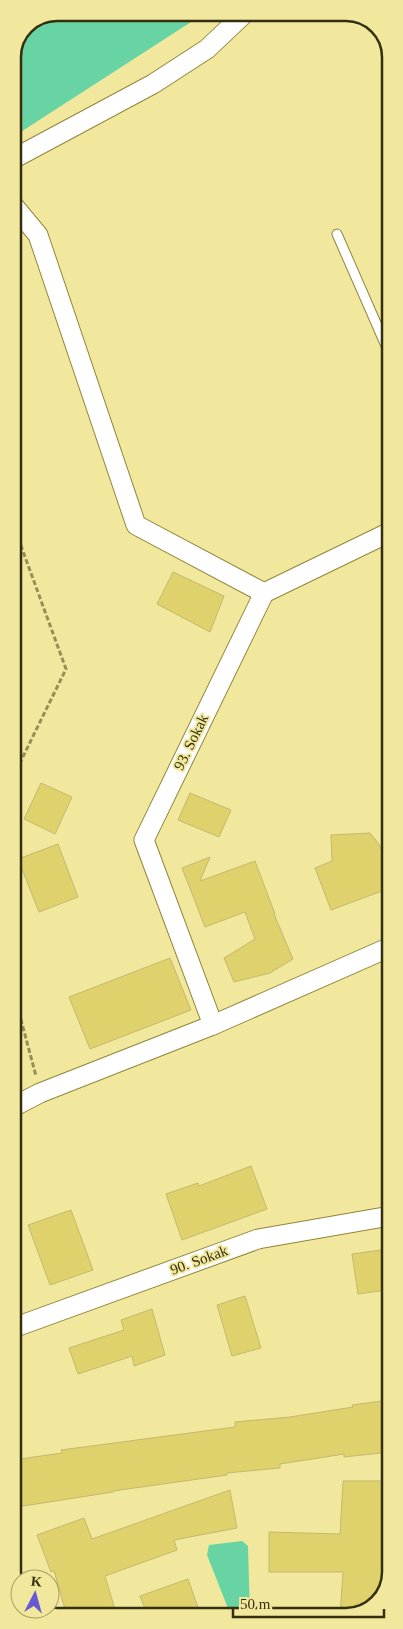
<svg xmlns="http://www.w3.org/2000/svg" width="403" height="1629" font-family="Georgia,serif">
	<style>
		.water { fill: #69d4a3 }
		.building { fill: #dfd16c; stroke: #c3b96f }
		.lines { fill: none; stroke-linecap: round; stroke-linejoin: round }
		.service-casing { stroke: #90863d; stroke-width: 11 }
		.minor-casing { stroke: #90863d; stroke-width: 21 }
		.path { stroke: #958e59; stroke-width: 3; stroke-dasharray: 5 2.5; stroke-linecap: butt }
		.service { stroke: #fff; stroke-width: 9 }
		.minor { stroke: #fff; stroke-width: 19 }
		.labels { text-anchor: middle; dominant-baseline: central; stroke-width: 4; stroke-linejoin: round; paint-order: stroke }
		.street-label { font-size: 15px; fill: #332f10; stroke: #f2e89d }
		.rim { fill: none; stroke: #332f10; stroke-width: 2.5 }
	</style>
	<rect width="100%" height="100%" fill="#f2e89d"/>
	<g class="water">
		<polygon points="57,13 205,13 13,137 13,57 26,25"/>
		<polygon points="242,1541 248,1546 250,1616 231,1616 207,1555 209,1545"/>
	</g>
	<g class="building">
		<polygon points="173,572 224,596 210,632 157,604"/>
		<polygon points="41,783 72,797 55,834 24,819"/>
		<polygon points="190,793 231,810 219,837 178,820"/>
		<polygon points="370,833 379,844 390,872 390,888 331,910 315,868 332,861 331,835"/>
		<polygon points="58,844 78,897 39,912 18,859"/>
		<polygon points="210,857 200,881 255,861 275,914 274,914 293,959 270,973 234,982 224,958 255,939 245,912 205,927 182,868"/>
		<polygon points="170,958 191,1010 90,1049 69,997"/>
		<polygon points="251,1166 267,1209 182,1240 166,1194 198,1183 199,1186"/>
		<polygon points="71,1210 93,1270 50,1285 28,1225"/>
		<polygon points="381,1250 387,1290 358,1294 352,1254"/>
		<polygon points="245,1296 261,1348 232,1356 217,1305"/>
		<polygon points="152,1309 165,1355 134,1366 132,1356 78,1374 69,1348 124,1330 121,1320"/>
		<polygon points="389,1400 390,1452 344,1457 344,1454 280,1464 280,1468 227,1473 227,1475 113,1491 113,1492 17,1507 13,1485 13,1460 62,1453 61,1450 235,1427 235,1422 290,1417 353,1407 352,1405"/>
		<polygon points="343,1481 390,1481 390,1572 380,1601 354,1616 340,1616 343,1572 269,1572 269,1532 340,1534"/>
		<polygon points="230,1490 237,1528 174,1540 177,1550 105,1576 117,1616 67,1616 54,1571 51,1572 37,1535 84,1518 92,1539"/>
		<polygon points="188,1579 201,1616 148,1616 140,1596"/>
	</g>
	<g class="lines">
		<g class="service-casing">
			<polyline id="service" points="337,234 390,355"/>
		</g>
		<g class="minor-casing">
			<g id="minor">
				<polyline points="13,159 153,84 207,49 245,13"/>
				<polyline points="13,205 38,235 136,525 264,593"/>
				<polyline points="213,1025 144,840 264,593 390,532"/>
				<polyline points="13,1107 40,1093 213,1025 390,947"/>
				<polyline points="13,1328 258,1239 390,1216"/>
			</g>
		</g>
		<g class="path">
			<polyline points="13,524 66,669 13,777"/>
			<polyline points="13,990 36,1076"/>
		</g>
		<use href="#service" class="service"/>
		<use href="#minor" class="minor"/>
	</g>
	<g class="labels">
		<g class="street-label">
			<text transform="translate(191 742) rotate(-64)">93. Sokak</text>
			<text transform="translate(199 1260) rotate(-20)">90. Sokak</text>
		</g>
	</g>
	<path d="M0 0H403V1629H0ZM57 21H346A36 36 0 0 1 382 57V1572A36 36 0 0 1 346 1608H57A36 36 0 0 1 21 1572V57A36 36 0 0 1 57 21Z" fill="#f2e89d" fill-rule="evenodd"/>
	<path class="rim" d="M57 21H346A36 36 0 0 1 382 57V1572A36 36 0 0 1 346 1608H57A36 36 0 0 1 21 1572V57A36 36 0 0 1 57 21Z"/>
	<g transform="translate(35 1594) rotate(6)"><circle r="24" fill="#f2e89d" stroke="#a69e65"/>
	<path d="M0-4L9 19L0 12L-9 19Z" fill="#635bd4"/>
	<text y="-8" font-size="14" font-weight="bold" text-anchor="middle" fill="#332f10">K</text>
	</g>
	<path d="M233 1609v8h151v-8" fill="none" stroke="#332f10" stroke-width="2.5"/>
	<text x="240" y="1609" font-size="15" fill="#332f10" stroke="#f2e89d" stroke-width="4" paint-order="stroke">50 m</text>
</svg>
